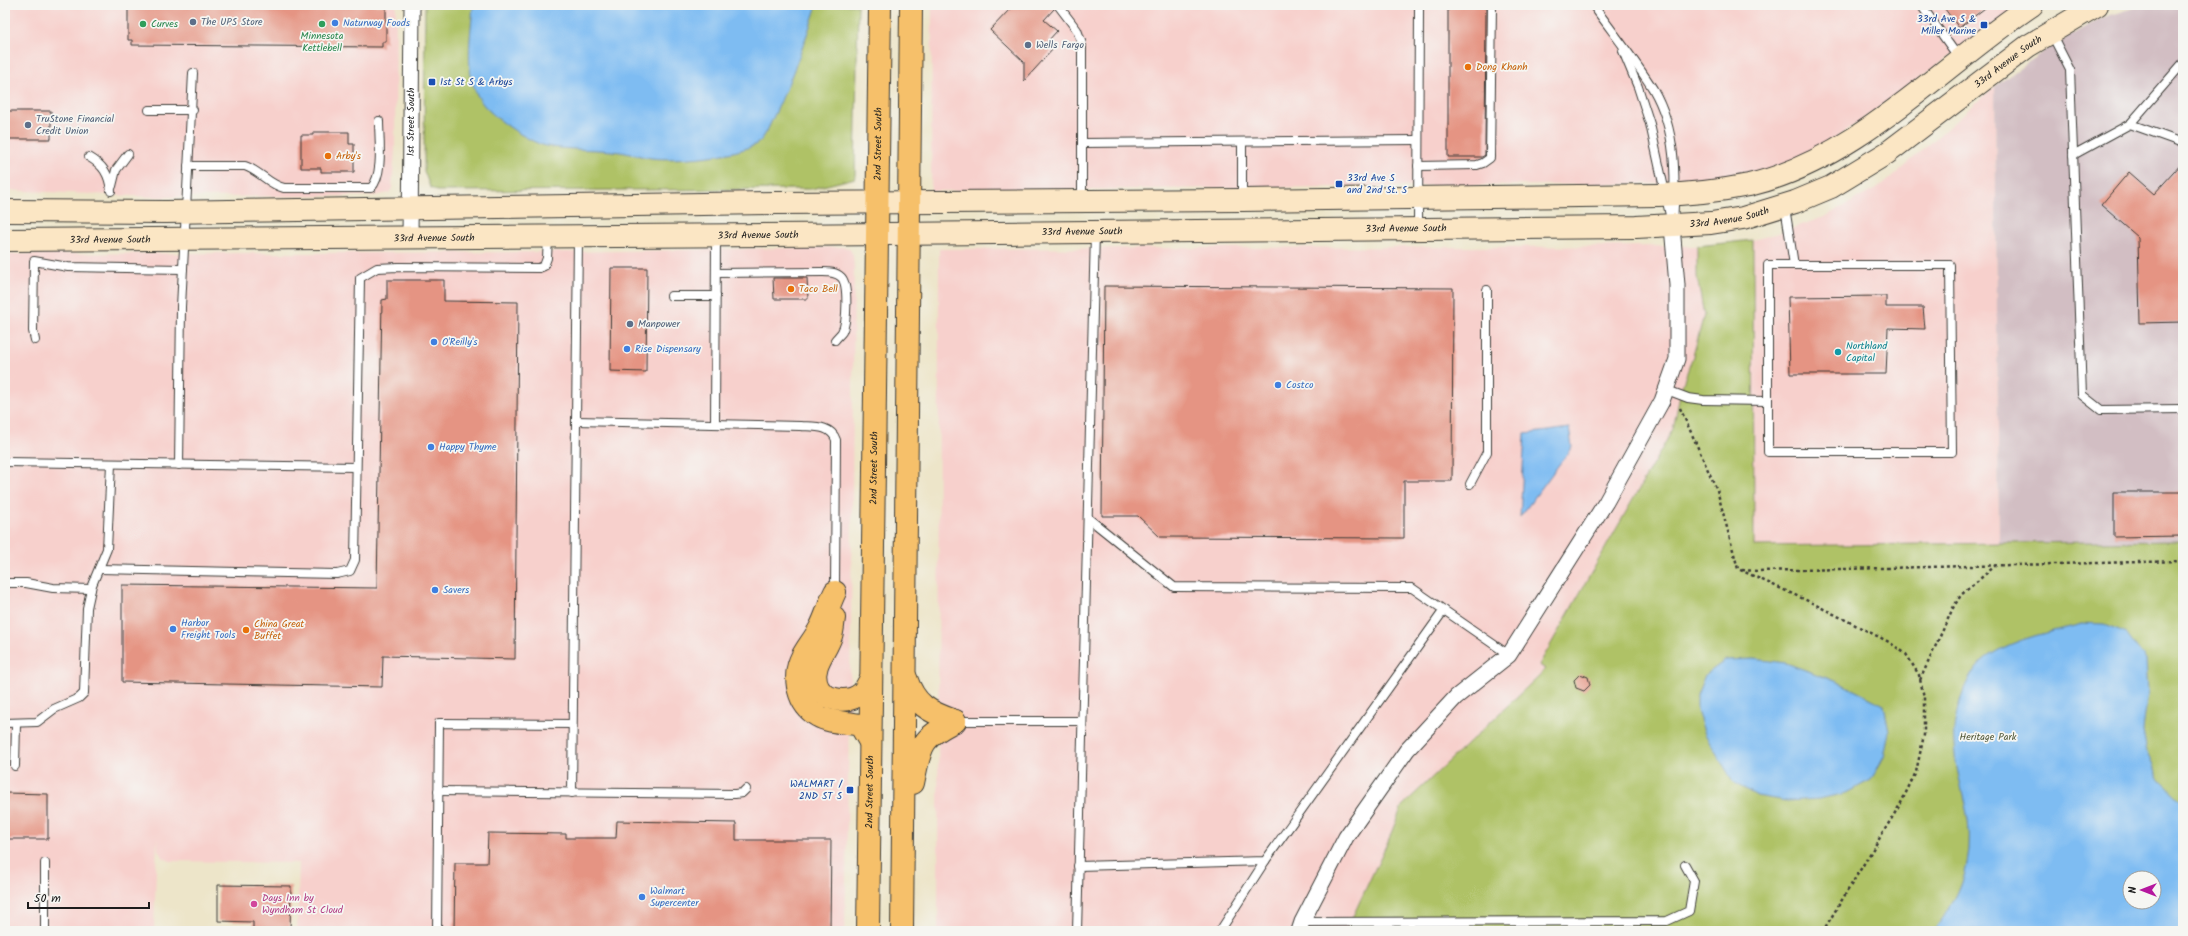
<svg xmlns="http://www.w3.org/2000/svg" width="2188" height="936" font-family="Kalam,sans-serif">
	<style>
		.built { fill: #f7d0cc }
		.industrial { fill: #d2bec3 }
		.green { fill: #afc266; stroke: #666f41; fill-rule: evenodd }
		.water { fill: #7ebcf2; stroke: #4d6c87; fill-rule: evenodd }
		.building { fill: #e59483 }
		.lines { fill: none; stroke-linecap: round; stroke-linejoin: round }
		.lane-casing { stroke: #3b3a36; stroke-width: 10 }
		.street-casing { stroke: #3b3a36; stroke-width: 17 }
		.secondary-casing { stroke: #3b3a36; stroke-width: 24 }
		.primary-casing { stroke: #3b3a36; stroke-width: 24 }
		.path { stroke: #3b3a36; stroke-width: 2.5; stroke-dasharray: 3 3; stroke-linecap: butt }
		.lane { stroke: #fff; stroke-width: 8 }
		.street { stroke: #fff; stroke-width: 15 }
		.secondary { stroke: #fbe6c4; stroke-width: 22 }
		.primary { stroke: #f6c06b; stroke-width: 22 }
		.service-dot { fill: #5c6f8a; stroke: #f6f6f2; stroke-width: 1.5 }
		.shop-dot { fill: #3f7fe0; stroke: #f6f6f2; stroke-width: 1.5 }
		.leisure-dot { fill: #2e9e5b; stroke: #f6f6f2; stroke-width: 1.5 }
		.transit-dot { fill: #1a4fb4; stroke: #f6f6f2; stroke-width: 1.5 }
		.food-dot { fill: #e8710a; stroke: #f6f6f2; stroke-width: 1.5 }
		.culture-dot { fill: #0f9aa8; stroke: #f6f6f2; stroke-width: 1.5 }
		.hotel-dot { fill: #d1479c; stroke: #f6f6f2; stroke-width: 1.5 }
		.labels { text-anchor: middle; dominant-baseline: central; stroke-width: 3.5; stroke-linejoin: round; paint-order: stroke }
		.transit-label { font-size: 10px; fill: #164399; stroke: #f6f6f2; text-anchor: end }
		.service-label { font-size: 10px; fill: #4e5e75; stroke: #f6f6f2; text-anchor: start }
		.shop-label { font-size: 10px; fill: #366cbe; stroke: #f6f6f2; text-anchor: start }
		.leisure-label { font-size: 10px; fill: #27864d; stroke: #f6f6f2; text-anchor: start }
		.street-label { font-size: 10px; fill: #1c1c1c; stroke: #f6f6f2 }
		.food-label { font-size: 10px; fill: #c56008; stroke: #f6f6f2; text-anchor: start }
		.culture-label { font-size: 10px; fill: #0d838f; stroke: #f6f6f2; text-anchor: start }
		.park-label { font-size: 10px; fill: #4f5636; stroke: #f6f6f2 }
		.hotel-label { font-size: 10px; fill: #b23c85; stroke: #f6f6f2; text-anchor: start }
	</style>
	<rect width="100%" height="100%" fill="#f6f6f2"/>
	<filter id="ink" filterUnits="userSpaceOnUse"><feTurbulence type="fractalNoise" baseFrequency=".025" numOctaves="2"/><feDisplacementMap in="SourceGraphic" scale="8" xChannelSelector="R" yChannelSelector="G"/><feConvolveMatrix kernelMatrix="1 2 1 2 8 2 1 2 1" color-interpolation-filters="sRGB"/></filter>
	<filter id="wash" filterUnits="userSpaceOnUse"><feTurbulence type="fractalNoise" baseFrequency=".012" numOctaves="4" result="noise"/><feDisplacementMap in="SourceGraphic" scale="16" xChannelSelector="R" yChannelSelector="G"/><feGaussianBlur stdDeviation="0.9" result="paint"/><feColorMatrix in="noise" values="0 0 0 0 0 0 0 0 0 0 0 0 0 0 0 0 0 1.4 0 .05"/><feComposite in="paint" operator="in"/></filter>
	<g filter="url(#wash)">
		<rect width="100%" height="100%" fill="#ede5c9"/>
		<g class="built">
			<polygon points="5,5 396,5 395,151 392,188 389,193 374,196 155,197 5,190"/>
			<polygon points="932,5 2021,5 1824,147 1761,174 1718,182 1645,184 931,191"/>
			<polygon points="1995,86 1999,544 1753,546 1753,240 1779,233 1824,217 1883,185"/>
			<polygon points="1697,246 1697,277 1704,315 1693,356 1682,386 1662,483 1581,635 1402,806 1388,841 1346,931 938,931 939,249"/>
			<polygon points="842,247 849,248 853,255 854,268 851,628 845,931 297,931 299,863 170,861 162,857 158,850 157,838 154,931 5,931 5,254 568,252"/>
		</g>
		<polygon class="industrial" points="2144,5 2183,5 2183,541 1999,544 1995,86 2048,48 2101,18"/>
		<g class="green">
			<polygon points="425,5 858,5 855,178 811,189 437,191 430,187 424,171"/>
			<path d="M1753,240L1754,546L2183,541V931H1346L1388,841L1402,806L1546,669L1539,665L1673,429L1682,386L1693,356L1704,315L1697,277V246ZM2130,878H2154V902H2130Z"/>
		</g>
		<g class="water">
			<path d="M473,5H817C805,42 792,77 776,112C771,121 766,137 758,143C739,156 674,161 651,158C638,156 625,152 612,151C591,149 567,150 546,146C528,142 489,115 480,100C463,73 471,35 473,5Z"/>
			<polygon points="1569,428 1572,447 1520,517 1525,434"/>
			<path d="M2081,624L2104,625L2127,634L2146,660L2148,692L2143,730L2147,752L2160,780L2183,802V931H1933C1953,907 1966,881 1969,849C1972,814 1956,780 1954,745C1952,726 1958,706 1964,689C1969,677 1978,662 1990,655C2017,638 2050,632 2081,624ZM2130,878H2154V902H2130Z"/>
			<polygon points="1754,659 1786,663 1838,682 1884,705 1889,732 1884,757 1871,780 1846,793 1819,799 1786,801 1757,796 1734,783 1705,734 1697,711 1697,695 1705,675 1726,660"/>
		</g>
		<g id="blocks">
			<g class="building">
				<polygon points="128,5 386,5 386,42 382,42 382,47 132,45 132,40 128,40"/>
				<polygon points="1010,5 1053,5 1054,9 1044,20 1057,31 1047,42 1054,48 1024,81 1024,62 990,30 1010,9"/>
				<polygon points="1448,5 1486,5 1485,155 1482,157 1448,157"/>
				<polygon points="1942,5 1989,5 1959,28"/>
				<rect x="5" y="111" width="46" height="28"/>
				<polygon points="313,132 349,132 349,144 354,144 354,172 321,172 321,168 301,168 301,135 313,135"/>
				<polygon points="2183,162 2183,322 2140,323 2138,237 2101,205 2129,172 2154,194"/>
				<polygon points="611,268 647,268 646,372 610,371"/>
				<polygon points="773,278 807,278 808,299 774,299"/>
				<polygon points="387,280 444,280 444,301 518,302 515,659 383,656 382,687 122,682 122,585 377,588 382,300 387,299"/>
				<polygon points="1104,286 1453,288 1452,481 1404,481 1404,538 1160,537 1138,516 1102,516"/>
				<polygon points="1886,296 1886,307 1923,307 1925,329 1888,328 1886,374 1790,374 1788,297"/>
				<polygon points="2114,492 2183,492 2183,536 2114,537"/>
				<polygon points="1580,674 1588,677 1590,685 1584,691 1576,688 1574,680"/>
				<polygon points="5,793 48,794 48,839 5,839"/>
				<polygon points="617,821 736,823 736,840 831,840 830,931 454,931 455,863 487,863 488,833 566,834 566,838 616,838"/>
				<polygon points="218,885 291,886 290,931 253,931 253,922 218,921"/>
			</g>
		</g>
	</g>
	<g filter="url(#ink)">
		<use href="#blocks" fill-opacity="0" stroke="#3b3a36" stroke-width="1"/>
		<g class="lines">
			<g class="lane-casing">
				<g id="lane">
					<polyline points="1058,5 1077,30 1082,44 1082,201"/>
					<path d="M1593,5C1613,33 1635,60 1653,89C1677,130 1676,179 1673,223"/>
					<polyline points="1921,5 1959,58"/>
					<polyline points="2051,33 2070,70 2082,395 2101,410 2183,409"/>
					<polyline points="1623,51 1638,87 1650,124 1671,220"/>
					<polyline points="149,110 193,110"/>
					<polyline points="2130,124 2183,143"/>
					<polyline points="1082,143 1418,140"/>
					<polyline points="1242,143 1242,199"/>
					<polyline points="2073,155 2130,124 2183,63"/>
					<path d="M89,157C103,165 109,174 111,191"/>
					<path d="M188,166H245C260,171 269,185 284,188H371C384,175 379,139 379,121"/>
					<polyline points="1418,166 1477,165 1483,163 1490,158 1492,5"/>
					<polyline points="112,186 116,170 128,154"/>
					<polyline points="1785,207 1794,265 1950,265 1952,452 1768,452 1768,265 1794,265"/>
					<polyline points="1418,228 1419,5"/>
					<path d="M716,273L823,272C829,272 836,272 841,277C849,284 847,323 842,332C840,335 837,337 835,340"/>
					<polyline points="671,296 716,296"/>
					<polyline points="35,340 33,331 34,261 68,267 183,269"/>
					<polyline points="1667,390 1688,398 1703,400 1768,401"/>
					<path d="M576,421L800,426C814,427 831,425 836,440L835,591"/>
					<polyline points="715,424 716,237"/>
					<polyline points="5,462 356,467"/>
					<polyline points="179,465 181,307 193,73"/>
					<polyline points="1470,484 1487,452 1487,290"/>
					<polyline points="1088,518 1174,587 1412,588 1509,655"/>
					<polyline points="99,569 337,574 350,571 355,560 360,278 377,268 398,267 539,268 544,266 547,258 548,238"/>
					<polyline points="5,583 26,583 53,588 91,589"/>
					<polyline points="955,721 1082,721"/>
					<polyline points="5,723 37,722 54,709 79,698 84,693 87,608 92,585 107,549 111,464"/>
					<polyline points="15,766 16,724"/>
					<polyline points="438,791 735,794 742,793 746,789"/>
					<polyline points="572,793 578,237"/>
					<polyline points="1078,866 1265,861 1444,610"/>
					<polyline points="1302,922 1667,921 1689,911 1694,881 1685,865"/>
					<polyline points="45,931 45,863"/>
					<polyline points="437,931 439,723 572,724"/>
					<polyline points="1077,931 1095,233"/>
					<polyline points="1220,931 1265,861"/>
				</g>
			</g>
			<g class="street-casing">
				<g id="street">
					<path id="s1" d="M410,239L412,5"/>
					<polyline points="1299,931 1302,922 1346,837 1407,750 1456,697 1509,655 1606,502 1662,401 1677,359 1677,285 1672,226"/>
				</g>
			</g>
			<g class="secondary-casing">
				<g id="secondary">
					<path d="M5,211L166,212L777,203L1242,200L1659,195C1689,194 1719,191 1749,185C1857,160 1942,65 2032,5"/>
					<path id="s2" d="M5,240C549,240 1092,230 1636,227L1711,223L1743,218L1795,202L1831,187L1887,153L2028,46L2097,5"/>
				</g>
			</g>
			<g class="primary-casing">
				<g id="primary">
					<path d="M835,592C829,604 826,617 820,628C815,638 807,647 802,657C792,677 798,705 818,716C830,723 847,722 860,725L870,742"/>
					<path d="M834,618C833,624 833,630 831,636C826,652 812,664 816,682C820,701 848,705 862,693C865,690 868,684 870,680"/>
					<path d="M906,678C915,705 929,712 955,721"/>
					<path d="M913,783C921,746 919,739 955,721"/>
					<path id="s3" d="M868,931L880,5"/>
					<polyline points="902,931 911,5"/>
				</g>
			</g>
			<g class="path">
				<polyline points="1680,408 1717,490 1738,569 1810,602 1889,642 1906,654 1919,675 1924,697 1924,735 1916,772 1901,803 1823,931"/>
				<polyline points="1742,570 1757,571 2183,561"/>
				<polyline points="1920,680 1953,608 1961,595 1995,566"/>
			</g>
			<use href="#lane" class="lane"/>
			<use href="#street" class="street"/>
			<use href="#secondary" class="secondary"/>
			<use href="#primary" class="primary"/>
		</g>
	</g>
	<g class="service-dot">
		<circle cx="193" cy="22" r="4"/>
		<circle cx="1028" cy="45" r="4"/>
		<circle cx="28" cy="125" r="4"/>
		<circle cx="630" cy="324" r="4"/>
	</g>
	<g class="shop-dot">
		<circle cx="335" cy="23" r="4"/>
		<circle cx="434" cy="342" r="4"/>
		<circle cx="627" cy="349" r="4"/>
		<circle cx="1278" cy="385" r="4"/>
		<circle cx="431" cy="447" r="4"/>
		<circle cx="435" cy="590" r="4"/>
		<circle cx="173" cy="629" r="4"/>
		<circle cx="642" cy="897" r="4"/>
	</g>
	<g class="leisure-dot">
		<circle cx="143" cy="24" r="4"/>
		<circle cx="322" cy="24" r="4"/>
	</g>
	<g class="transit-dot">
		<rect x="1980" y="21" width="8" height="8" rx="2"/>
		<rect x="428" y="78" width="8" height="8" rx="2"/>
		<rect x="1335" y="180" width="8" height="8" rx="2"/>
		<rect x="846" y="786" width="8" height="8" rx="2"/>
	</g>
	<g class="food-dot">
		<circle cx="1468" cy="67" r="4"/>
		<circle cx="328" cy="156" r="4"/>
		<circle cx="791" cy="289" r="4"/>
		<circle cx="246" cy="630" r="4"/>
	</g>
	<circle class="culture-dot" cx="1838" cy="352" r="4"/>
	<circle class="hotel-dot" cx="254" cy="904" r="4"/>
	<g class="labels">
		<g class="transit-label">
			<text x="1976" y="19">33rd Ave S &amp;<tspan x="1976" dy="12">Miller Marine</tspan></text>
			<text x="440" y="82" text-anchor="start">1st St S &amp; Arbys</text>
			<text x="1347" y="178" text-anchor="start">33rd Ave S<tspan x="1347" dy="12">and 2nd St. S</tspan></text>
			<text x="842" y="784">WALMART /<tspan x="842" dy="12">2ND ST S</tspan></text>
		</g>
		<g class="service-label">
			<text x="201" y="22">The UPS Store</text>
			<text x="1036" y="45">Wells Fargo</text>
			<text x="36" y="119">TruStone Financial<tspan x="36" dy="12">Credit Union</tspan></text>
			<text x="638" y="324">Manpower</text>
		</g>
		<g class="shop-label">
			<text x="343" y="23">Naturway Foods</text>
			<text x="442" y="342">O'Reilly's</text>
			<text x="635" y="349">Rise Dispensary</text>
			<text x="1286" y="385">Costco</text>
			<text x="439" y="447">Happy Thyme</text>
			<text x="443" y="590">Savers</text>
			<text x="181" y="623">Harbor<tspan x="181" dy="12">Freight Tools</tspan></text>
			<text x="650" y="891">Walmart<tspan x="650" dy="12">Supercenter</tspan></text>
		</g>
		<g class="leisure-label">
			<text x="151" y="24">Curves</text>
			<text x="322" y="36" text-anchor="middle">Minnesota<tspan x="322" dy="12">Kettlebell</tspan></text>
		</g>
		<g class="street-label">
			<text stroke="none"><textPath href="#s2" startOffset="2049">33rd Avenue South</textPath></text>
			<text stroke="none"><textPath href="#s1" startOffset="117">1st Street South</textPath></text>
			<text stroke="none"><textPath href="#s3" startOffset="787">2nd Street South</textPath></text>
			<text stroke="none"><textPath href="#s2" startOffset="1725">33rd Avenue South</textPath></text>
			<text stroke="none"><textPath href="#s2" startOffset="1401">33rd Avenue South</textPath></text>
			<text stroke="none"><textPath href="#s2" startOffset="1077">33rd Avenue South</textPath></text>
			<text stroke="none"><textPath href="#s2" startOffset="753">33rd Avenue South</textPath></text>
			<text stroke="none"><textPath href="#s2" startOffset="429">33rd Avenue South</textPath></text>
			<text stroke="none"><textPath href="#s2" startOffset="105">33rd Avenue South</textPath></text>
			<text stroke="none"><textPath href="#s3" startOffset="463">2nd Street South</textPath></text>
			<text stroke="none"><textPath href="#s3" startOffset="139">2nd Street South</textPath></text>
		</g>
		<g class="food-label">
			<text x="1476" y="67">Dong Khanh</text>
			<text x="336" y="156">Arby's</text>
			<text x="799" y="289">Taco Bell</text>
			<text x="254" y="624">China Great<tspan x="254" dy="12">Buffet</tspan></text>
		</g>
		<g class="culture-label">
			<text x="1846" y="346">Northland<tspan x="1846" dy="12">Capital</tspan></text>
		</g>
		<g class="park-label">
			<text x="1988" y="737">Heritage Park</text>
		</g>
		<g class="hotel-label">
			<text x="262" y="898">Days Inn by<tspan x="262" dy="12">Wyndham St Cloud</tspan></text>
		</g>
	</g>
	<rect width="2188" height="936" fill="none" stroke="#f6f6f2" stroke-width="20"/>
	<g transform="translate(2142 890) rotate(270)"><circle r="19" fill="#f6f6f2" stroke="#9f9f9c"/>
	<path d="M0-3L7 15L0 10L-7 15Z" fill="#b5179e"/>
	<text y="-6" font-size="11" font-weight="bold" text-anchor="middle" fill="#1c1c1c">N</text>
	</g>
	<path d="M28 902v6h121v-6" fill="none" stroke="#1c1c1c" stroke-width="2"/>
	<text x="34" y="902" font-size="12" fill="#1c1c1c" stroke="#f6f6f2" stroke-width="3" paint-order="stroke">50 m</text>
</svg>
